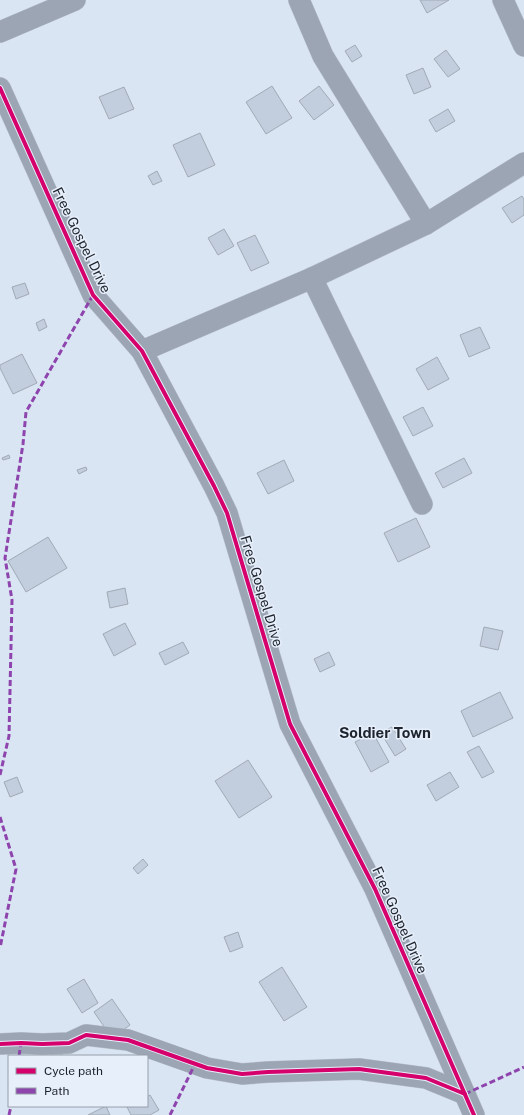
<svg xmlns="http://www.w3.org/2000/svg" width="524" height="1115" font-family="'Public Sans',sans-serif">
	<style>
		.building { fill: #c2cddd; stroke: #a1aab5 }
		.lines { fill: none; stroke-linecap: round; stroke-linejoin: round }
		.minor-casing { stroke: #bac3ce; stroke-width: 22 }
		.minor { stroke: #9ca5b3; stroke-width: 21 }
		.quiet { stroke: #8e44ad; stroke-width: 3; stroke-dasharray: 6 3; stroke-linecap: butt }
		.cycleway-casing { stroke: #e7effb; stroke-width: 6 }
		.cycleway { stroke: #d6006c; stroke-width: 4 }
		.labels { text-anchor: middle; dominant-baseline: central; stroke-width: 3; stroke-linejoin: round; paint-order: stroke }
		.street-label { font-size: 14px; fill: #1d242e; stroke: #e7effb }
		.neighbourhood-label { font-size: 15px; font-weight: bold; fill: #1d242e; stroke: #e7effb }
	</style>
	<rect width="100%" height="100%" fill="#dae5f4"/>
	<g class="building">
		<polygon points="420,0 449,0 427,13"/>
		<polygon points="355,45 362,56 352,62 345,51"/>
		<polygon points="446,50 460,69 448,77 434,59"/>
		<polygon points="423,68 431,87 414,94 406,75"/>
		<polygon points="272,86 292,118 266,134 246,102"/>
		<polygon points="319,86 334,105 314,120 299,101"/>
		<polygon points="124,87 134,109 109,119 99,97"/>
		<polygon points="448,109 455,121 436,132 429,120"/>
		<polygon points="200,133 215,165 188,177 173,145"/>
		<polygon points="157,171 162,181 153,185 148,176"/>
		<polygon points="522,196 524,199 524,215 512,223 502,208"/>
		<polygon points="224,229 234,246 218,255 208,238"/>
		<polygon points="255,235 269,263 251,271 237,243"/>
		<polygon points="25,283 29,294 16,299 12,287"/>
		<polygon points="44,319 47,327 39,331 36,323"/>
		<polygon points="480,327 490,348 469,357 460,335"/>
		<polygon points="22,354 37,383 13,394 0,368 0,365"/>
		<polygon points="437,357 449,379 428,390 416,369"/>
		<polygon points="423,407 433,426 413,436 403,417"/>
		<polygon points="9,455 10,458 3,460 2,458"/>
		<polygon points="464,458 472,473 443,488 435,473"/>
		<polygon points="284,460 294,481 268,494 257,473"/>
		<polygon points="86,467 87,470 79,474 77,470"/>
		<polygon points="416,518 430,547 398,562 384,533"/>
		<polygon points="48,537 67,568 26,592 8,561"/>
		<polygon points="125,588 128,604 110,608 107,592"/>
		<polygon points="125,623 136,644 114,656 103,634"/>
		<polygon points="484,627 503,631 498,650 480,646"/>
		<polygon points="183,642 189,653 165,665 159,653"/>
		<polygon points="329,652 335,665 320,672 314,659"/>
		<polygon points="500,692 513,718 473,737 461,711"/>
		<polygon points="392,727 406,749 395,756 381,733"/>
		<polygon points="373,733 389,762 371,772 355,742"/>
		<polygon points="479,746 494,772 482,778 467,752"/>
		<polygon points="248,760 272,797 239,818 215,781"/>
		<polygon points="450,772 459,787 436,801 427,785"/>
		<polygon points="17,777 23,792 10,797 4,782"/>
		<polygon points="143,859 148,865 138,874 133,868"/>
		<polygon points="238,932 243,947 230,952 224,937"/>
		<polygon points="282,967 307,1007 284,1021 259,982"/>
		<polygon points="84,979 98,1003 82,1013 67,989"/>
		<polygon points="112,999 130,1025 112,1038 94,1012"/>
		<polygon points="60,1050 63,1056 49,1056"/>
		<polygon points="150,1095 159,1110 150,1115 131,1115 127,1107 130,1106 147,1106 147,1097"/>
		<polygon points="106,1106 110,1115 88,1115"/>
	</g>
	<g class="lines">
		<g class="minor-casing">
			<g id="minor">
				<polyline points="299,0 323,56 426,224"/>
				<polyline points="503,0 524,46"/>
				<polyline points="0,32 75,0"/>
				<polyline points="0,88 93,295 142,351 214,486 227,513 290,724 375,889 474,1115"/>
				<polyline points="312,278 422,504"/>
				<polyline points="142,351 312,278 426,224 524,163"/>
				<polyline points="0,1044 21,1043 42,1044 69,1043 86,1035 128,1040 207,1068 242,1074 268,1072 359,1069 426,1078 465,1094"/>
			</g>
		</g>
		<use href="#minor" class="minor"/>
		<g class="quiet">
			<polyline points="0,775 9,736 12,600 5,558 23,444 26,412 93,295"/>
			<polyline points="0,817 16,869 0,948"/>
			<polyline points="19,1056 21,1043"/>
			<polyline points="465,1094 524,1067"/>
			<polyline points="9,1115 11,1106"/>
			<polyline points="170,1115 195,1064"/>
		</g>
		<g class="cycleway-casing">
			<g id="cycleway">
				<polyline points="0,88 93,295 142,351 214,486 227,513 290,724 375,889 474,1115"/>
				<polyline points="0,1044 21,1043 42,1044 69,1043 86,1035 128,1040 207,1068 242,1074 268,1072 359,1069 426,1078 465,1094"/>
			</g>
		</g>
		<use href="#cycleway" class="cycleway"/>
	</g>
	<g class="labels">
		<g class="street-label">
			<text transform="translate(82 240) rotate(64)">Free Gospel Drive</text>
			<text transform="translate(262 591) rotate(73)">Free Gospel Drive</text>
			<text transform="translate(400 920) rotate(66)">Free Gospel Drive</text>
		</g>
		<g class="neighbourhood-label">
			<text x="385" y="732">Soldier Town</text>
		</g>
	</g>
	<rect x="8" y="1055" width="140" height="52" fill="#e7effb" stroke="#969ea9"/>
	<rect x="16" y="1068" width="20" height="6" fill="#d6006c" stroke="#969ea9"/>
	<text x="44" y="1075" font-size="12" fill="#1d242e">Cycle path</text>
	<rect x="16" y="1088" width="20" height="6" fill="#8e44ad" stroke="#969ea9"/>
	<text x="44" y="1095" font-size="12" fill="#1d242e">Path</text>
</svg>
